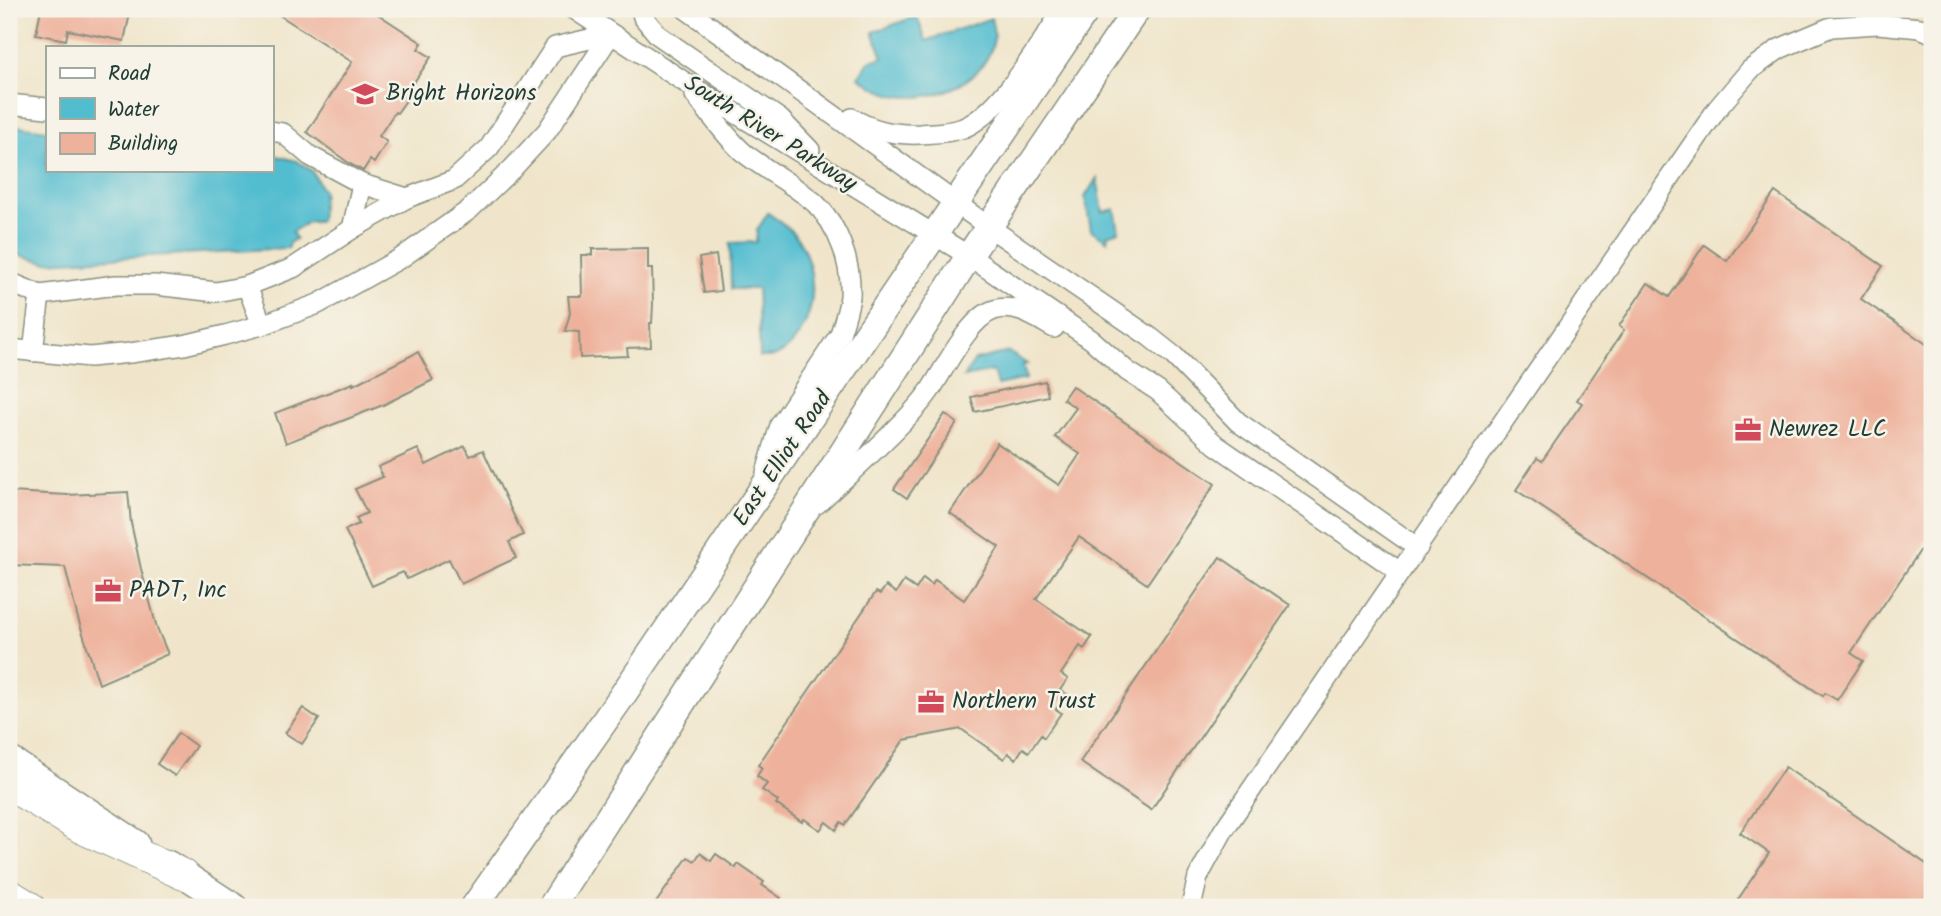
<svg xmlns="http://www.w3.org/2000/svg" width="1941" height="916" font-family="Kalam,sans-serif">
	<style>
		.water { fill: #53bdd0; stroke: #397d82; stroke-width: 2 }
		.building { fill: #eeb29c }
		.lines { fill: none; stroke-linecap: round; stroke-linejoin: round }
		.minor-casing { stroke: #88917f; stroke-width: 22 }
		.major-casing { stroke: #88917f; stroke-width: 29 }
		.highway-casing { stroke: #88917f; stroke-width: 32 }
		.minor { stroke: #fff; stroke-width: 19 }
		.major { stroke: #fff; stroke-width: 26 }
		.highway { stroke: #fff; stroke-width: 30 }
		.labels { text-anchor: middle; dominant-baseline: central; stroke-width: 5; stroke-linejoin: round; paint-order: stroke }
		.poi-label { font-size: 23px; fill: #1f3d34; stroke: #f7f3e8; text-anchor: start }
		.street-label { font-size: 23px; fill: #1f3d34; stroke: #f7f3e8 }
	</style>
	<rect width="100%" height="100%" fill="#f7f3e8"/>
	<filter id="ink" filterUnits="userSpaceOnUse"><feTurbulence type="fractalNoise" baseFrequency=".0143" numOctaves="2"/><feDisplacementMap in="SourceGraphic" scale="14" xChannelSelector="R" yChannelSelector="G"/><feConvolveMatrix kernelMatrix="1 2 1 2 8 2 1 2 1" color-interpolation-filters="sRGB"/></filter>
	<filter id="wash" filterUnits="userSpaceOnUse"><feTurbulence type="fractalNoise" baseFrequency=".00686" numOctaves="4" result="noise"/><feDisplacementMap in="SourceGraphic" scale="28" xChannelSelector="R" yChannelSelector="G"/><feGaussianBlur stdDeviation="1.57" result="paint"/><feColorMatrix in="noise" values="0 0 0 0 0 0 0 0 0 0 0 0 0 0 0 0 0 1.4 0 .05"/><feComposite in="paint" operator="in"/></filter>
	<g filter="url(#wash)">
		<rect width="100%" height="100%" fill="#f0e5ca"/>
		<g class="water">
			<path d="M917,16L926,41L991,18C992,24 995,33 994,39C986,81 937,102 899,96C884,94 871,86 859,77L869,62L883,57L873,32Z"/>
			<polygon points="9,125 47,130 47,170 271,170 271,156 273,155 297,161 312,171 323,191 320,221 308,222 292,232 296,239 289,243 289,248 45,262 9,252"/>
			<polygon points="1097,178 1103,212 1115,209 1119,231 1107,235 1108,241 1091,230 1085,197"/>
			<path d="M768,213C779,221 793,230 800,242C817,273 817,310 796,339C792,345 783,353 776,356C771,357 765,357 760,357L757,289H731L730,243L756,242L757,230Z"/>
			<polygon points="1009,352 1027,364 1023,365 1026,379 997,385 993,371 964,377 975,360"/>
		</g>
		<g id="blocks">
			<g class="building">
				<polygon points="41,9 131,9 124,41 68,30 66,40 36,34"/>
				<polygon points="270,9 370,9 422,43 418,49 431,57 404,97 407,99 397,113 395,112 379,136 387,142 374,163 370,160 363,171 350,164 307,132 352,62"/>
				<polygon points="1775,192 1883,266 1861,299 1932,348 1932,533 1851,653 1863,661 1837,700 1825,693 1823,696 1516,490 1537,458 1542,461 1582,403 1577,400 1624,330 1619,326 1648,283 1669,297 1704,245 1727,261"/>
				<polygon points="648,248 648,269 652,269 653,304 652,323 650,323 651,347 627,348 628,356 580,358 579,332 565,331 570,313 568,296 582,296 581,255 592,255 592,249"/>
				<polygon points="716,255 721,291 704,293 699,258"/>
				<polygon points="418,352 433,380 383,405 286,443 275,413 353,383 353,385"/>
				<polygon points="1045,381 1048,396 975,412 971,397"/>
				<polygon points="1072,386 1215,484 1147,584 1079,537 1036,599 1092,637 1084,649 1080,646 1061,674 1068,679 1060,690 1067,694 1056,709 1061,713 1044,738 1041,735 1029,752 1023,748 1016,759 1008,753 1004,759 961,729 904,740 845,825 841,822 836,830 826,822 820,830 804,819 802,822 776,804 778,801 762,790 767,784 757,776 762,768 758,765 876,592 880,594 886,586 896,593 904,581 916,589 923,578 932,585 935,580 964,600 999,547 950,513 997,443 1059,485 1080,454 1055,437 1076,408 1063,399"/>
				<polygon points="945,414 957,423 907,498 894,489"/>
				<polygon points="465,446 470,456 483,450 523,535 509,542 516,558 461,584 449,559 407,579 403,572 372,586 345,530 359,524 356,518 367,513 355,489 383,477 378,467 418,449 426,465"/>
				<polygon points="9,492 68,495 128,492 131,523 141,569 157,628 168,654 99,684 77,615 65,567 9,565"/>
				<polygon points="1220,557 1290,605 1151,810 1080,762"/>
				<polygon points="303,708 319,719 302,744 285,733"/>
				<polygon points="178,733 196,746 175,776 157,764"/>
				<polygon points="1785,767 1932,868 1932,907 1733,907 1769,853 1740,833"/>
				<polygon points="700,853 711,861 716,854 736,868 738,864 764,882 762,885 781,898 775,907 653,907 688,857 695,861"/>
			</g>
		</g>
	</g>
	<g filter="url(#ink)">
		<use href="#blocks" fill-opacity="0" stroke="#88917f" stroke-width="2"/>
		<g class="lines">
			<g class="minor-casing">
				<g id="minor">
					<polyline points="574,9 683,81 969,256 1092,340 1127,371 1158,391 1216,445 1400,572"/>
					<polyline points="641,9 643,17 658,35 780,119 810,150"/>
					<polyline points="686,9 989,227 1150,337 1174,356 1238,422 1418,548"/>
					<path d="M695,95C708,111 728,140 744,153C767,171 793,184 815,203C839,226 852,265 850,297C848,310 844,322 840,334L780,425L766,473"/>
					<polyline points="9,104 47,108"/>
					<path d="M852,118C873,131 896,135 920,134C934,133 949,133 963,128C1002,112 1040,43 1064,9"/>
					<polyline points="271,131 283,133 310,156 362,184 352,229"/>
					<polyline points="362,184 407,198"/>
					<polyline points="9,282 40,295 116,285 155,285 216,292 247,286 293,268 352,229 407,198 454,180 489,148 555,47 611,34"/>
					<polyline points="247,286 262,325"/>
					<polyline points="9,349 90,357 130,353 184,345 225,335 262,325 318,304 401,258 469,210 512,169 547,131 611,34"/>
					<polyline points="33,352 40,295"/>
					<path d="M817,504C841,482 865,460 888,437C903,422 919,407 931,389C946,367 969,318 994,310C1015,303 1036,318 1054,328"/>
					<polyline points="1191,907 1198,877 1223,831 1717,109 1750,70 1779,49 1831,27 1878,24 1920,28 1932,33"/>
				</g>
			</g>
			<g class="major-casing">
				<g id="major">
					<polyline points="9,759 136,843"/>
					<polyline points="168,864 234,907"/>
					<polyline points="474,907 620,699 1087,9"/>
					<polyline points="551,907 969,256 1137,9"/>
				</g>
			</g>
			<g class="highway-casing">
				<g id="highway">
					<polyline points="9,785 81,828 184,875"/>
					<polyline points="9,894 30,907"/>
				</g>
			</g>
			<use href="#minor" class="minor"/>
			<use href="#major" class="major"/>
			<use href="#highway" class="highway"/>
		</g>
	</g>
	<defs>
		<g id="school-bare" transform="scale(2.1)"><path d="M0-5L7-2L0 1L-7-2ZM-4 1L0 2.5L4 1V4Q0 6-4 4Z" fill="#d1495b" stroke="#f7f3e8" stroke-width="2.5" paint-order="stroke"/></g>
		<g id="office-bare" transform="scale(2.1)"><path d="M-6-3h4V-5.5h4V-3h4V5H-6ZM-1-4.5V-3h2v-1.5ZM-6 0V1H6V0Z" fill="#d1495b" stroke="#f7f3e8" stroke-width="2.5" paint-order="stroke"/></g>
	</defs>
	<g fill-rule="evenodd">
		<use href="#school-bare" x="365" y="94"/>
		<use href="#office-bare" x="1748" y="430"/>
		<use href="#office-bare" x="108" y="591"/>
		<use href="#office-bare" x="931" y="702"/>
	</g>
	<g class="labels">
		<g class="poi-label">
			<text x="386" y="94">Bright Horizons</text>
			<text x="1769" y="430">Newrez LLC</text>
			<text x="129" y="591">PADT, Inc</text>
			<text x="952" y="702">Northern Trust</text>
		</g>
		<g class="street-label">
			<text transform="translate(770 134) rotate(32)">South River Parkway</text>
			<text transform="translate(783 459) rotate(-56)">East Elliot Road</text>
		</g>
	</g>
	<rect width="1941" height="916" fill="none" stroke="#f7f3e8" stroke-width="35"/>
	<rect x="46" y="46" width="228" height="126" fill="#f7f3e8" stroke="#a1aaa0" stroke-width="2"/>
	<rect x="60" y="68" width="35" height="10" fill="#ffffff" stroke="#a1aaa0" stroke-width="2"/>
	<text x="108" y="80" font-size="21" fill="#1f3d34">Road</text>
	<rect x="60" y="98" width="35" height="21" fill="#53bdd0" stroke="#a1aaa0" stroke-width="2"/>
	<text x="108" y="116" font-size="21" fill="#1f3d34">Water</text>
	<rect x="60" y="133" width="35" height="21" fill="#eeb29c" stroke="#a1aaa0" stroke-width="2"/>
	<text x="108" y="150" font-size="21" fill="#1f3d34">Building</text>
</svg>
